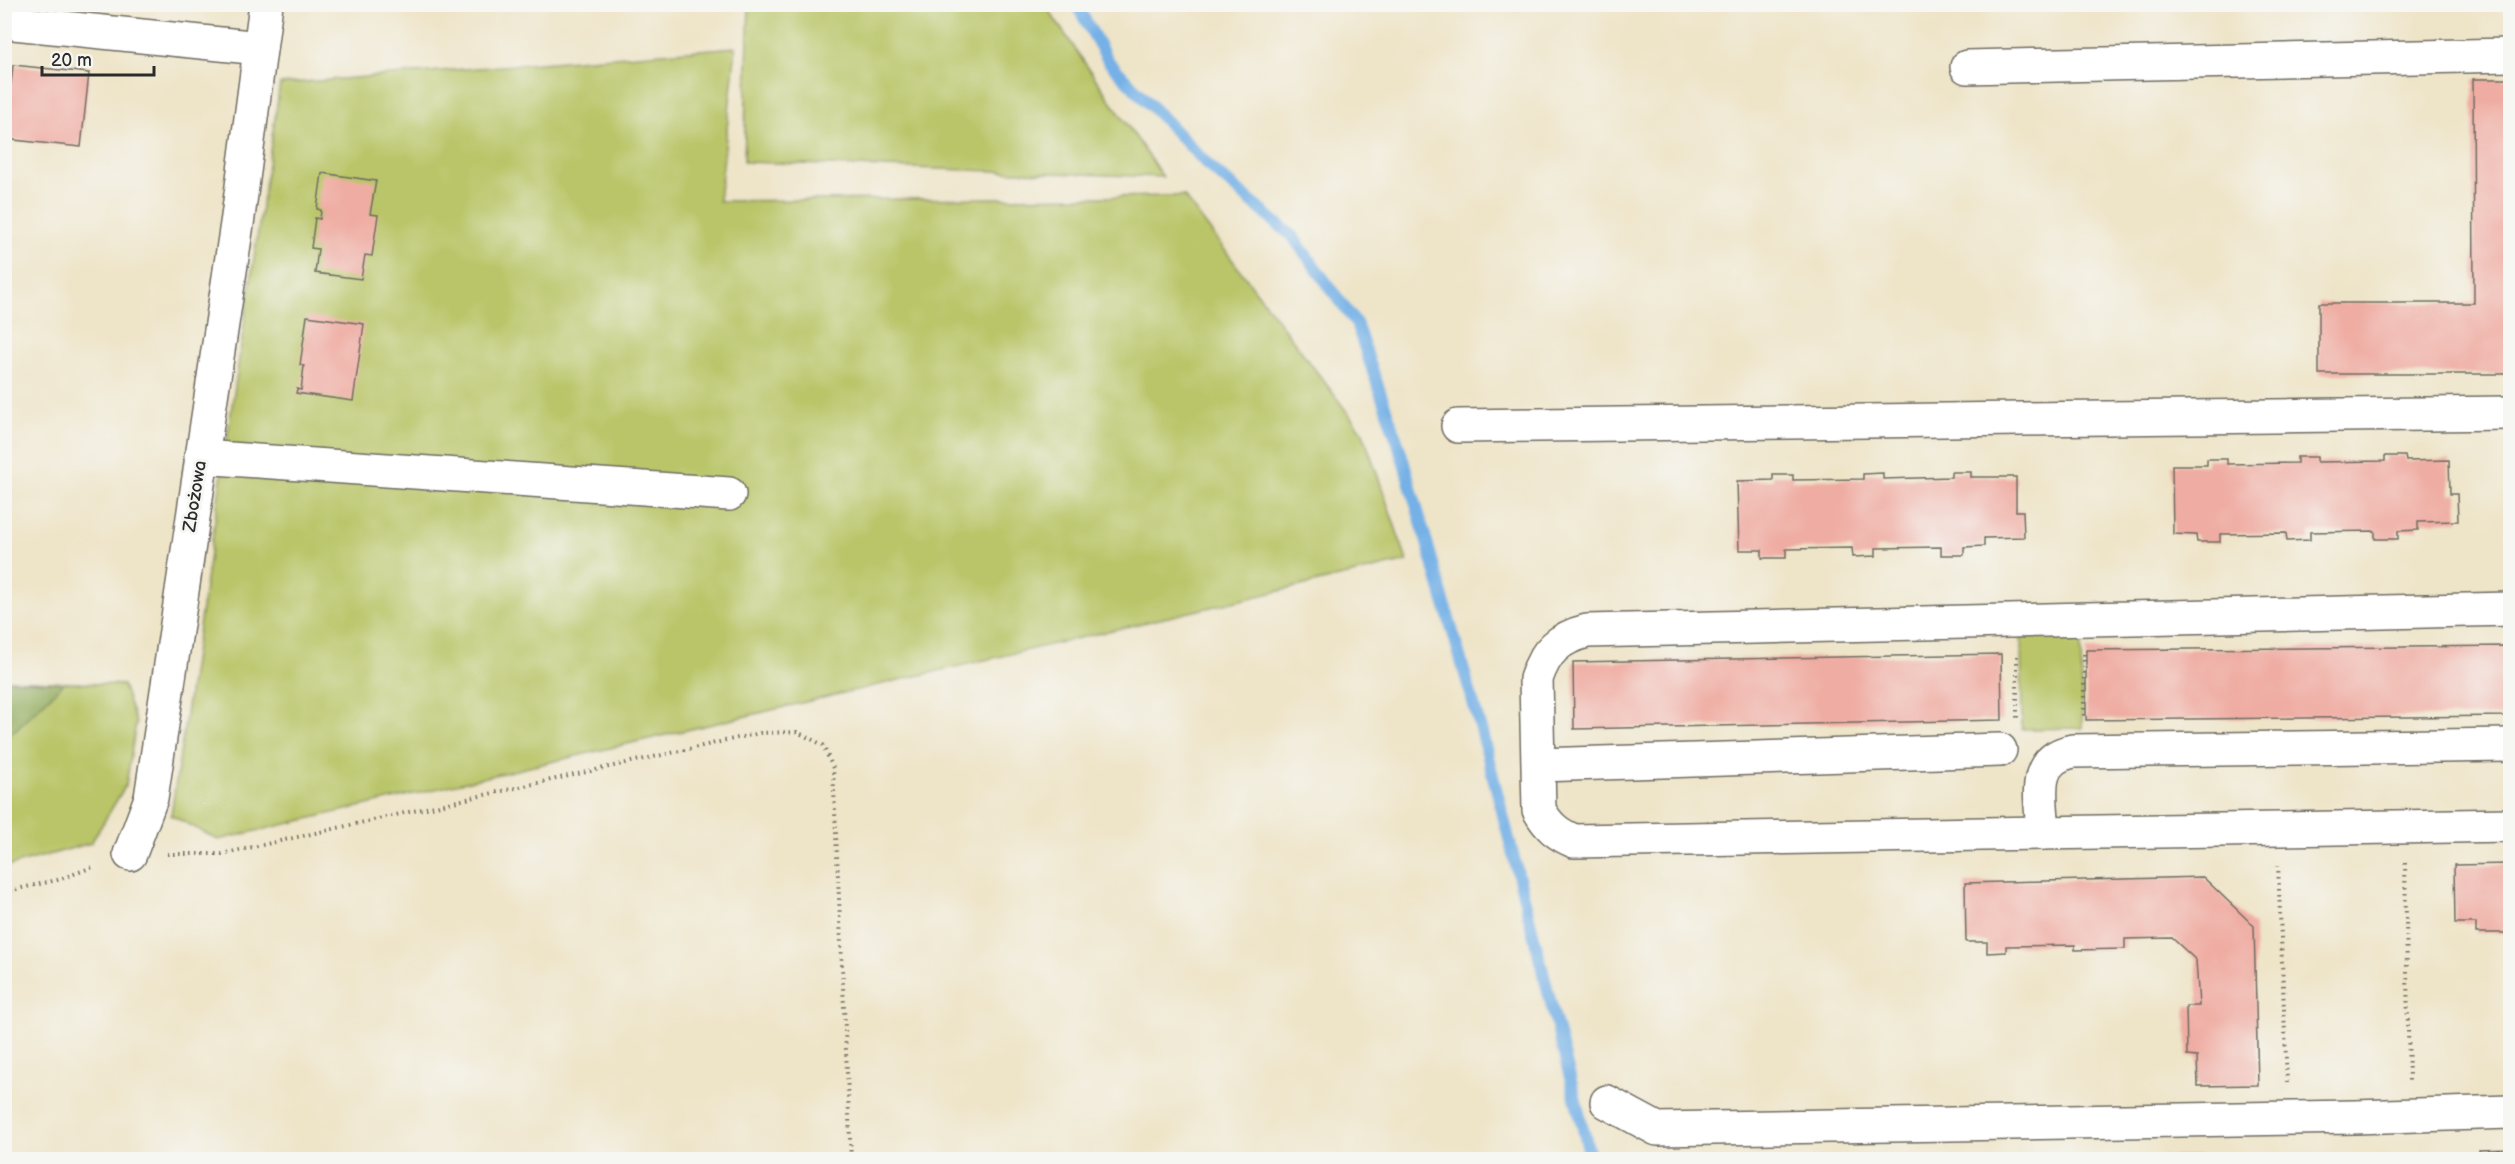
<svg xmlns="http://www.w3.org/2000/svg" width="2515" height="1164" font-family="'Balsamiq Sans',sans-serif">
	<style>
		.green { fill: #b9c567; stroke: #727849; stroke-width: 1.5 }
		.forest { fill: #92aa5c; stroke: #5e6a44; stroke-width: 1.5 }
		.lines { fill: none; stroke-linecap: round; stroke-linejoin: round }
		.stream { stroke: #74b1e6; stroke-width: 12 }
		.building { fill: #efaca2 }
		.minor-casing { stroke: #6f6c62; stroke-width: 36 }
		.path { stroke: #6f6c62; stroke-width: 4; stroke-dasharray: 1.5 4.5; stroke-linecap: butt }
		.minor { stroke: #fff; stroke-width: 33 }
		.labels { text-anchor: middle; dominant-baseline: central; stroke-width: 6; stroke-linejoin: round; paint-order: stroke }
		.street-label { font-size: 18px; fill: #2b2b2b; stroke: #f6f6f2 }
	</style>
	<rect width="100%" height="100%" fill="#f6f6f2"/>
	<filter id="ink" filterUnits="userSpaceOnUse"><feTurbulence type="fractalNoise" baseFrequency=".0167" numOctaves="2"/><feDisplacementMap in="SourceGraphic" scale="12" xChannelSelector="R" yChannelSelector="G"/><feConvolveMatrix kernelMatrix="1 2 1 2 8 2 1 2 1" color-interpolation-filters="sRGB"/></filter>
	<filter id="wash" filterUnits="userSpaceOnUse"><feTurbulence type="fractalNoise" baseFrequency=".008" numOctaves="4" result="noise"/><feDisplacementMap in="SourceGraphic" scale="24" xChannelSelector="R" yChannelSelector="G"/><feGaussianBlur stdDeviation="1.35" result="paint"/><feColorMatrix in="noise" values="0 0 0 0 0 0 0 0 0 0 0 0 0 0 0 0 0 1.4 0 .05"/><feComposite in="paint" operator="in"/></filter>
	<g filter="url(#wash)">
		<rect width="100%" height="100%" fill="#eee4c8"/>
		<g class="green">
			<polygon points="1045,5 1163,177 744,162 749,5"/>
			<polygon points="736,47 719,201 1184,196 1363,433 1407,561 218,840 171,815 280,84"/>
			<polygon points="2081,630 2082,728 2022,729 2021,631"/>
			<polygon points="5,680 123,685 136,723 126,785 91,843 5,867"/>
		</g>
		<polygon class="forest" points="5,680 64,683 5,740 4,680"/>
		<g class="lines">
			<polyline class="stream" points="1076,4 1109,62 1210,167 1293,237 1356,323 1399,446 1482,733 1591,1160"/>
		</g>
		<g id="blocks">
			<g class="building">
				<polygon points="13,65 89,73 81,147 4,139 4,83 11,84"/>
				<polygon points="2473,79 2510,79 2510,374 2319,374 2319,303 2474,303"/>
				<polygon points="322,173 376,181 370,214 378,215 372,256 365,255 361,279 315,273 318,249 311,248 315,218 320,219 321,210 317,209"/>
				<polygon points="307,316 364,324 353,401 296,393 297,389 301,390 304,366 300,365"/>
				<polygon points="2385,456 2405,456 2406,461 2449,460 2450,494 2457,494 2458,521 2418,522 2418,530 2398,531 2398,539 2375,539 2375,531 2310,532 2310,540 2287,541 2286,533 2220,534 2220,542 2197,542 2196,535 2173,534 2172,465 2207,465 2207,459 2227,459 2227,464 2297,463 2297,457 2317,457 2317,462 2385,461"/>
				<polygon points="1951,472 1971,472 1971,477 2016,477 2016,511 2023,511 2024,537 1984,538 1984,546 1964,547 1964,555 1941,555 1941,547 1876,548 1876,556 1853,557 1852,548 1786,549 1786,558 1762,558 1762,550 1739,550 1737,481 1773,480 1773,475 1793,475 1793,480 1863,479 1863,474 1883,473 1883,479 1951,477"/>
				<polygon points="2510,646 2510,716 2086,720 2086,650"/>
				<polygon points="2001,654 2002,720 1574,729 1573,662"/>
				<polygon points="2510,864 2510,933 2476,933 2476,923 2455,923 2454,865"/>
				<polygon points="2203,877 2254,926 2258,1085 2198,1086 2197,1057 2187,1056 2186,1006 2199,1006 2196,960 2172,938 2125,939 2125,949 2075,950 2075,945 2006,946 2006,952 1987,953 1987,942 1966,942 1965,883"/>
				<polygon points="2510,1149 2510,1160 2480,1160 2479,1150"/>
				<polygon points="2238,1155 2238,1160 2171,1160 2171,1156"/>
			</g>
		</g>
	</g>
	<g filter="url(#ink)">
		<use href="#blocks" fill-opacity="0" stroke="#6f6c62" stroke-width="1.5"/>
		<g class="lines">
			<g class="minor-casing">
				<g id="minor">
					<polyline points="4,22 260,48"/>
					<polyline points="1967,67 2510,55"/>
					<polyline points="1458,426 2510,413"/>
					<polyline points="201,457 729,494"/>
					<path d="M2510,609L1587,631C1559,638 1545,651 1536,679L1539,810C1548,826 1557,834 1574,841L2510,825"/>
					<polyline points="1539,765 2000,750"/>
					<path d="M2043,833C2042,799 2029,760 2073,751L2510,745"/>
					<polyline points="130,854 151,798 238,217 266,4"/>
					<polyline points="1607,1102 1657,1129 2355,1117 2510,1112"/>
				</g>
			</g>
			<g class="path">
				<polyline points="2084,654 2084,716"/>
				<polyline points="2017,656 2017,720"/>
				<polyline points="167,854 222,854 760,733 797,732 823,745 833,768 851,1160"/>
				<polyline points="2405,863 2409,1081"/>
				<polyline points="2278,865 2287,1082"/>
				<polyline points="4,892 57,880 96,866"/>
			</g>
			<use href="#minor" class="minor"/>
		</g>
	</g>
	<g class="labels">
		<g class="street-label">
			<text transform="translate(195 496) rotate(-81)">Zbożowa</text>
		</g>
	</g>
	<rect width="2515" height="1164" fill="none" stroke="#f6f6f2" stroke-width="24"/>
	<path d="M42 66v9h112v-9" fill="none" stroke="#2b2b2b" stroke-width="3"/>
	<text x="51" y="66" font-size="18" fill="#2b2b2b" stroke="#f6f6f2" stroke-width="4.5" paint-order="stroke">20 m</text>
</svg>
